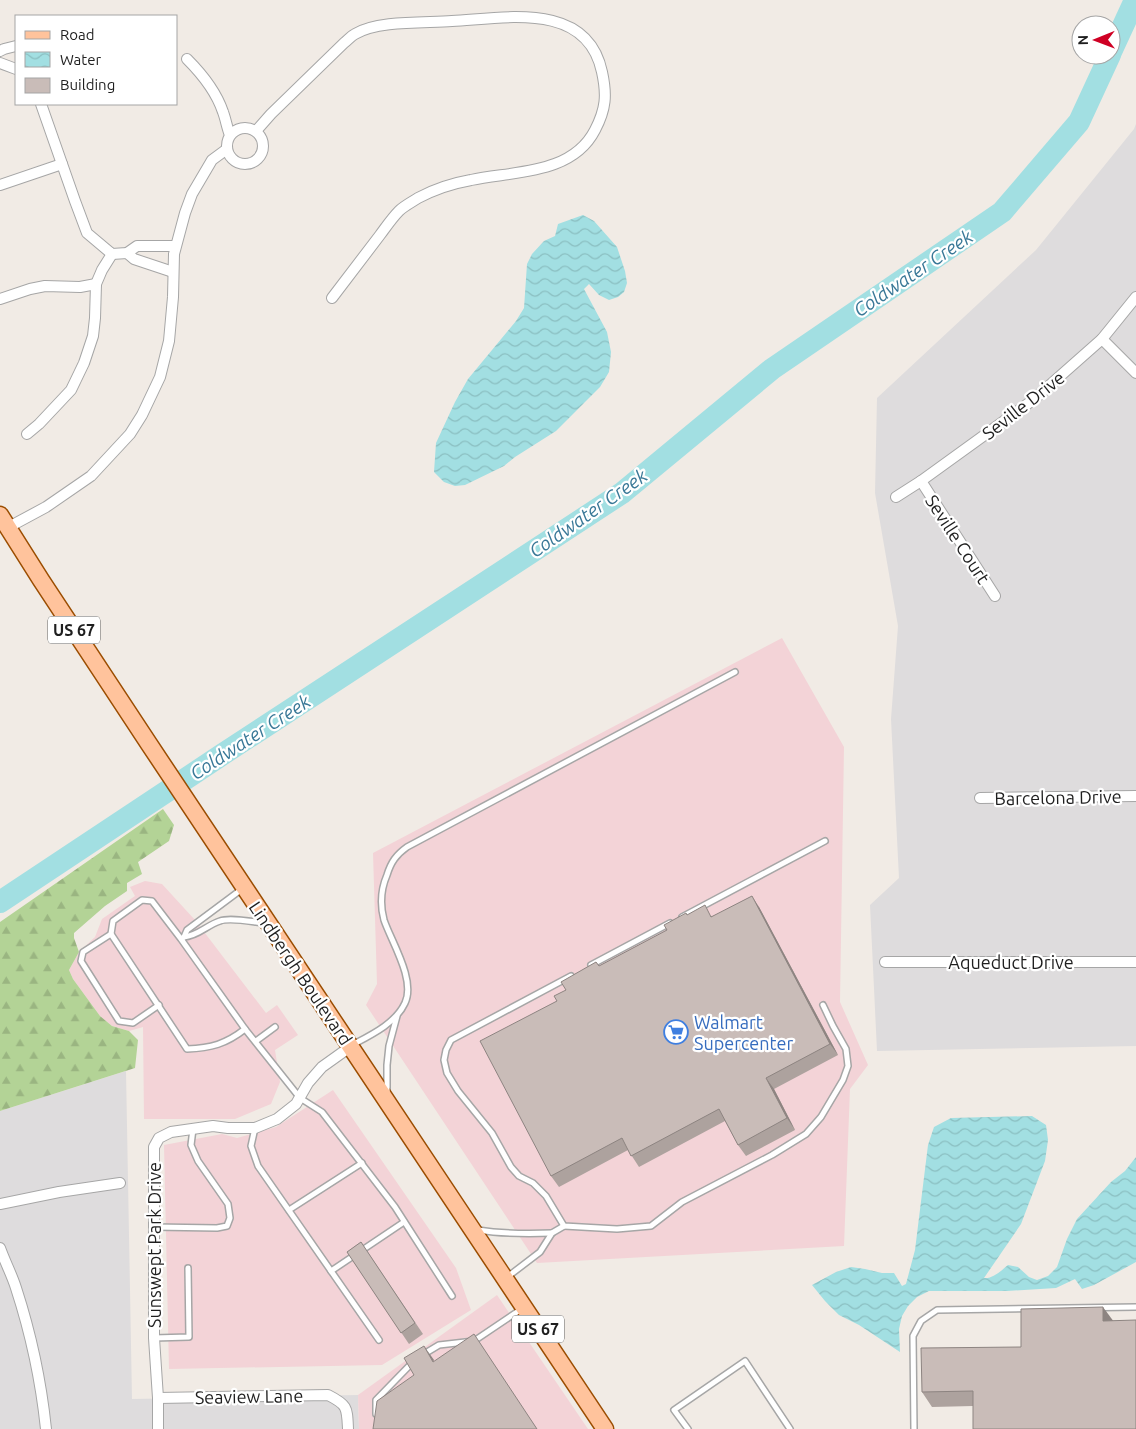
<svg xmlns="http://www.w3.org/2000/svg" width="1136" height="1429" font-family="Ubuntu,sans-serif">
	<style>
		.residential { fill: #dedcdd }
		.commercial { fill: #f3d3d7 }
		.forest { fill: url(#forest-firs) }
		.water { fill: url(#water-waves) }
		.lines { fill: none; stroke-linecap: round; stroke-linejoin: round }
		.river { stroke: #a2dfe2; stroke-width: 22 }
		.service-casing { stroke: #a6a6a6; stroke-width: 8 }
		.minor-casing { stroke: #a6a6a6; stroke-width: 12 }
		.primary-casing { stroke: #9b4d00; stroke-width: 19 }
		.service { stroke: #fff; stroke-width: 5 }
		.minor { stroke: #fff; stroke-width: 10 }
		.primary { stroke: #ffc39c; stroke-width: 16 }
		.wall { fill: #ada29e }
		.shaded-wall { fill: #8d8481 }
		.building { fill: #c9bcb8; stroke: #8d8481 }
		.labels { text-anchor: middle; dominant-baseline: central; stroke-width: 4.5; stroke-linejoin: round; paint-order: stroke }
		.shield { fill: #fff; stroke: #626262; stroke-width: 1 }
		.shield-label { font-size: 16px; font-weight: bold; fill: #1f1f1f }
		.street-label { font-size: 18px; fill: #1f1f1f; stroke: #fff }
		.shop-label { font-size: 18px; fill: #366cbe; stroke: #fff; text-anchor: start }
		.water-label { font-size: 19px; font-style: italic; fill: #397897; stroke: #fff }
	</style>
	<defs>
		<pattern id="forest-firs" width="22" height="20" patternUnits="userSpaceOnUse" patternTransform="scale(1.25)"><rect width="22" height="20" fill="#b3d396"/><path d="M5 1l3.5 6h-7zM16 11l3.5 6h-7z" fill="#9ab581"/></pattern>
		<pattern id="water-waves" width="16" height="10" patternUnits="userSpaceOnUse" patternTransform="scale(1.25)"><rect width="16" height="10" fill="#a2dfe2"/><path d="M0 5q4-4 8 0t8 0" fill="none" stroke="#8bbfc1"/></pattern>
	</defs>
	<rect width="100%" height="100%" fill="#f1ebe5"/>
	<g class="residential">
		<polygon points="1136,124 1136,1046 877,1051 870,905 899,878 891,719 898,626 875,493 877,398 1036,250 1134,129"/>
		<polygon points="126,1071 132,1399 358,1395 359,1429 0,1429 0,1111"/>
	</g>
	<g class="commercial">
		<polygon points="782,638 844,747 840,1002 868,1065 850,1089 844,1246 537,1263 366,1005 377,984 373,853"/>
		<polygon points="145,881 162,884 195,920 266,1013 277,1005 298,1035 275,1050 280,1082 271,1104 235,1119 144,1119 143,1027 129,1031 112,1026 100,1016 73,979 69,970 79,952 95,937 102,919 135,896 130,887"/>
		<polygon points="333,1090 456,1268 471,1310 382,1365 169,1369 164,1145 222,1134 237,1138 276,1127"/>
		<polygon points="497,1295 588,1429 359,1429 358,1395"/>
	</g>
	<polygon class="forest" points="163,809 174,825 169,841 138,862 142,874 127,883 127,891 105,906 74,933 74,938 79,952 69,970 73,979 100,1016 112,1026 129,1031 138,1040 135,1068 0,1111 0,922"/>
	<g class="water">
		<polygon points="583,215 594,221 617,247 625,271 627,283 624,292 618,297 609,300 599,295 589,284 584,289 607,332 611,352 609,372 600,387 556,431 515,457 504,466 465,485 455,486 444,482 434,472 436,443 455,402 468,379 516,321 524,308 527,264 532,254 544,241 555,236 558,224"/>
		<path d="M1032,1116L1046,1125L1048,1140L1045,1161L1021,1224L984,1278C993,1279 1002,1270 1008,1265L1018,1267L1029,1277L1037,1280L1048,1276L1057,1267L1067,1239L1077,1219L1111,1182L1125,1171L1136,1157V1262L1094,1285L1082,1289L1075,1279L1056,1288L1007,1291H929L917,1297L908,1306L902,1316L899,1329L900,1352L859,1325L839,1315L825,1301L812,1285L836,1272L851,1267L865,1269L882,1273H894L902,1286L906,1284L915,1250L928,1145L934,1127L951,1118Z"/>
	</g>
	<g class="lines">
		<g class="river">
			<polyline points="1111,52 1135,0"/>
			<polyline points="0,902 220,756 622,493 772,369 1002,212 1079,122 1110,55"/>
		</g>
		<g class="service-casing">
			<g id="service">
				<polyline points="682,917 825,841"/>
				<polyline points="111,934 83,952 81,961 119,1021 133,1023 159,1005"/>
				<path d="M184,937C198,936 207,925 220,921C230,917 253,922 264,923"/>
				<path d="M181,939L152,901L142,900L113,921L111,934L187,1049C211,1048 226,1044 245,1029L181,939L184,937L187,930L242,889"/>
				<polyline points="591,965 670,923"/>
				<polyline points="571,976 451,1040 446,1050 444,1060 447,1073 458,1091 492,1133 511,1167 519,1176 533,1183 546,1196 564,1226 617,1229 651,1226 682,1202 772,1155 806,1134 821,1117 843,1080 848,1066 846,1049 833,1026 823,1005"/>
				<polyline points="245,1029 300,1098 322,1112 395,1207 452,1296"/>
				<polyline points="256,1041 275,1027"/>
				<path d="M352,1045C371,1035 396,1023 405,1003C416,980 391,941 384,920C380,905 381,889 387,875C391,862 396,855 407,847L735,672"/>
				<polyline points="387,1091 387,1065 389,1046 397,1016"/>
				<polyline points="255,1128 251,1146 258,1166 379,1340"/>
				<polyline points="289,1210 362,1163"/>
				<polyline points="154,1227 217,1228 227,1226 230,1218 228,1204 198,1161 191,1145 193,1129"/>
				<path d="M478,1230C503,1234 527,1234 552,1233"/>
				<polyline points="331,1271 404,1222"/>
				<polyline points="506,1278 540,1252 552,1233 564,1226"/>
				<polyline points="154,1338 189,1337 188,1268"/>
				<polyline points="424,1354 439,1345 474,1341 523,1308"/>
				<polyline points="376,1414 376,1400 413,1362"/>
				<polyline points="688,1429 674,1410 745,1361 790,1429"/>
				<polyline points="914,1429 913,1336 921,1321 937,1310 1136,1307"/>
			</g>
		</g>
		<g class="minor-casing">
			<g id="minor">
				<polyline points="0,51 4,49 16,46"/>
				<path d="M187,59C203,75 216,91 223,112C226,120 227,128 230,135"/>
				<polyline points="0,63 16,69"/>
				<polyline points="41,104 75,201 87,233 112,254 127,253 137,246 175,246"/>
				<circle cx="245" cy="146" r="18"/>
				<path d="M256,131L271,114L344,43C348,40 351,36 355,34C377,20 426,23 452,21C506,18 587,1 602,72C607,95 606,109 595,130C572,175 513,171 471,180C454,183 433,190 418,198C412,202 404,206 399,211C392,218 386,227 380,235C364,256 348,277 332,298"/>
				<polyline points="0,185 62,164"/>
				<polyline points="127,253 134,259 173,272"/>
				<polyline points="0,299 30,289 45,286 80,287 96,284"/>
				<polyline points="1102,339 1136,373"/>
				<polyline points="27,434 39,424 71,390 84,363 93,336 95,318 96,284 102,270 112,254"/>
				<polyline points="921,481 995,596"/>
				<polyline points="896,497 921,481 1033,400 1102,339 1136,297"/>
				<polyline points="7,528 46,507 91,476 130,434 142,415 160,377 169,341 173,297 174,254 185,213 192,194 212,160 227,149"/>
				<polyline points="980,798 1136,796"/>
				<polyline points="885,962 1136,962"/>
				<polyline points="0,1204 59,1192 120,1183"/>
				<path d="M0,1248C5,1262 12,1275 16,1288C31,1334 41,1381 46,1429"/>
				<path d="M158,1398L328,1395C348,1405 347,1408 348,1429"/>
				<polyline points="158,1429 158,1398 154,1338 154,1147 159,1138 171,1132 213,1126 228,1128 255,1128 277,1119 296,1104 308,1083 322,1067 350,1047"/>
			</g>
		</g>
		<g class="primary-casing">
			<polyline id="primary" points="0,515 41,580 149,744 605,1429"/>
		</g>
		<use href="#service" class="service"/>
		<use href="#minor" class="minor"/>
		<use href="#primary" class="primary"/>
	</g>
	<g class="wall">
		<polygon points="759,907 838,1055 774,1089 795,1130 746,1156 738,1145 725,1121 639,1167 628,1150 559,1187 551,1176 557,1001 566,990 596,962 599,966 667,930 687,915 713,916"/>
		<polygon points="361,1242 423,1334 409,1344 347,1252"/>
		<polygon points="1103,1307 973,1406 932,1407 922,1392 1021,1347"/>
	</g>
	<g class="shaded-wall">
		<polygon points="752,896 759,907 838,1055 830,1044"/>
		<polygon points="766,1078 774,1089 795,1130 787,1118"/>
		<polygon points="1103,1307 1114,1322 1103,1321"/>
		<polygon points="424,1346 434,1360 433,1362"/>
	</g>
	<g class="building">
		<polygon points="752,896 830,1044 766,1078 787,1118 738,1145 719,1109 631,1156 622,1138 551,1176 480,1041 557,1001 554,996 566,990 561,982 596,962 599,966 667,930 664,925 686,913 687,915 705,905 711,917"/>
		<polygon points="361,1242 415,1323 401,1333 347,1252"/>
		<polygon points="1103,1307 1103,1321 1136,1320 1136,1429 973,1429 973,1391 922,1392 921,1348 1021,1347 1021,1309"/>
		<polygon points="474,1334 537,1429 373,1429 377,1401 414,1375 404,1358 424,1346 433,1362"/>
	</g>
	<defs>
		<g id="supermarket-ring" transform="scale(1.25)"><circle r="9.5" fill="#fff" stroke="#3f7fe0" stroke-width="1.5"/><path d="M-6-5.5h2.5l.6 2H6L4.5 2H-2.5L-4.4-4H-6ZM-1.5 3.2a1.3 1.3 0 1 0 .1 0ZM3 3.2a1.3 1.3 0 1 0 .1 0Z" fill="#3f7fe0"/></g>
	</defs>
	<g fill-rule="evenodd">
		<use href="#supermarket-ring" x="676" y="1032"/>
	</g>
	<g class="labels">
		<g class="shield">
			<rect x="48" y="616.5" width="52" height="27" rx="4"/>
			<rect x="512" y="1315.5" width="52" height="27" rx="4"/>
		</g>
		<g class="shield-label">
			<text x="74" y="630">US 67</text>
			<text x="538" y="1329">US 67</text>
		</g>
		<g class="street-label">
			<text transform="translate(1023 405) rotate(-38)">Seville Drive</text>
			<text transform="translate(958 539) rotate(57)">Seville Court</text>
			<text transform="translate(1058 797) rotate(-1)">Barcelona Drive</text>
			<text x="1011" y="962">Aqueduct Drive</text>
			<text transform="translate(301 973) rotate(56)">Lindbergh Boulevard</text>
			<text transform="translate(154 1245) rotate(-90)">Sunswept Park Drive</text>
			<text transform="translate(249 1396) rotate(-1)">Seaview Lane</text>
		</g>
		<g class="shop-label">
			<text x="694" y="1022">Walmart<tspan x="694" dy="21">Supercenter</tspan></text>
		</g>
		<g class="water-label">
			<text transform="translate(913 273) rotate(-34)">Coldwater Creek</text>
			<text transform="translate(588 513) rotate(-35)">Coldwater Creek</text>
			<text transform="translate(250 737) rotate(-33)">Coldwater Creek</text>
		</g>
	</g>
	<rect x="15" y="15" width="162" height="90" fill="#ffffff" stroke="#a5a5a5"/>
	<rect x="25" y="31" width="25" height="8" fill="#ffc39c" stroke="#a5a5a5"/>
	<text x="60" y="40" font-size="15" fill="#1f1f1f">Road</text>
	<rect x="25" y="52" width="25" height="15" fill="url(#water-waves)" stroke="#a5a5a5"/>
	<text x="60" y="65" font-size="15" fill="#1f1f1f">Water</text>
	<rect x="25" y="78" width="25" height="15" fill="#c9bcb8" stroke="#a5a5a5"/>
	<text x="60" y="90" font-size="15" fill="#1f1f1f">Building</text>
	<g transform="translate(1096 40) rotate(269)"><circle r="24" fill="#ffffff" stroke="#a5a5a5"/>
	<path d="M0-4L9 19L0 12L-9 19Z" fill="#cf0024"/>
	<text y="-8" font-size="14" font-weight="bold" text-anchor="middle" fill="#1f1f1f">N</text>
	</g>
</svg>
